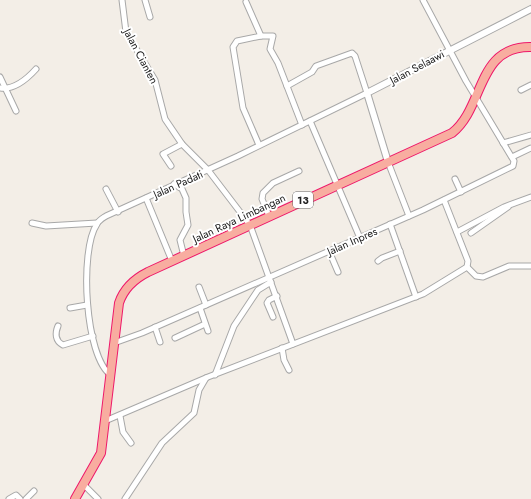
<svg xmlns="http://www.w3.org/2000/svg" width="531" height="499" font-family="Jost,sans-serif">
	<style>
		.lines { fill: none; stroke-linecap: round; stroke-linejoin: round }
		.minor-casing { stroke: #a8a8a8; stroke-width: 7 }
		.tertiary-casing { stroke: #a8a8a8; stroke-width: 8 }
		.trunk-casing { stroke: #ee1769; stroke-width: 10 }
		.minor { stroke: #fff; stroke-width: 5 }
		.tertiary { stroke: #fff; stroke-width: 6 }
		.trunk { stroke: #f8ada0; stroke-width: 8 }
		.labels { text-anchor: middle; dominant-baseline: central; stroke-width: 4; stroke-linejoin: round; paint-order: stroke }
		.shield { fill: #fff; stroke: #646464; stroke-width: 1 }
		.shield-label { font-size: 10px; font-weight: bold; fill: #212121 }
		.street-label { font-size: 11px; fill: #212121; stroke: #fff }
	</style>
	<rect width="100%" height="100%" fill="#f3eee7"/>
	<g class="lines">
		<g class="minor-casing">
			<g id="minor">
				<polyline points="122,0 126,32 155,80 165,119 182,144 208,170 250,225 293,344"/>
				<polyline points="145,0 150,17"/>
				<polyline points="246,2 261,36 237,41 233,47 243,108 259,145"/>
				<polyline points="261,36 273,36 270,49 278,63 302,125"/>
				<polyline points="0,77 16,111"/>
				<path d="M0,88C14,90 27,79 36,69"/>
				<polyline points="521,90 531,85"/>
				<polyline points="310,121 360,238"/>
				<polyline points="503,143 531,135"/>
				<polyline points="512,157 531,148"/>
				<polyline points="388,162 409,216"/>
				<polyline points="171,166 163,154 182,144"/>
				<polyline points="455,179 461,192"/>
				<polyline points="174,184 182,189 186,198 186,212 188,225 180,240 184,256"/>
				<polyline points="106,189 118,212"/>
				<polyline points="146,198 172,261"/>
				<polyline points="444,200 468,261 467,267"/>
				<polyline points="269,216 262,199 263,193 273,183 299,171"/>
				<polyline points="32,223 46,226 97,223"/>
				<polyline points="390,224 416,297"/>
				<polyline points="457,232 504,207 531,197"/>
				<polyline points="471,233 508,207"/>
				<polyline points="329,251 338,272"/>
				<polyline points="378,261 382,258 400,251"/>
				<polyline points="199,287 206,305"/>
				<polyline points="70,308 87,305"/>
				<polyline points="200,308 208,331"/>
				<polyline points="273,317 267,303 269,300 277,296"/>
				<path d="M58,326C55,333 55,341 63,345L93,336"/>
				<polyline points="155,327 160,342"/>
				<polyline points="175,338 205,324"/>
				<polyline points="114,343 142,333 423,210 513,166 514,161 466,81 423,0"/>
				<polyline points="282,348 284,360 289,370"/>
				<path d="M111,375C85,358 79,250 97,224C99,220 103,218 106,216L238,156L367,93L355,56L352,53L316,66L312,72L287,86"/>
				<polyline points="215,375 234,326 258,290 271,282"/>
				<polyline points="120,416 123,432 131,443"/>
				<polyline points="105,421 208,377 423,294 467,267 476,276 483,277 509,266 531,266"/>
				<polyline points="84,485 98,499"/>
				<polyline points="9,499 16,495 20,499"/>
				<polyline points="26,499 34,491"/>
				<polyline points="125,499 162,443 194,413 199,390 206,378"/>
			</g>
		</g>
		<g class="tertiary-casing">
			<polyline id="tertiary" points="388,162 367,93 531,9"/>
		</g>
		<g class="trunk-casing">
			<path id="trunk" d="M75,499L101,453L119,303C124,288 134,279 148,272L452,133C485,107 476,46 531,47"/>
		</g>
		<use href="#minor" class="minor"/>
		<use href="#tertiary" class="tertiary"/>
		<use href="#trunk" class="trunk"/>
	</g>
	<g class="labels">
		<rect class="shield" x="293" y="192" width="20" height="16" rx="3"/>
		<g class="shield-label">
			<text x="303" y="200">13</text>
		</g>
		<g class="street-label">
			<text transform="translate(141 56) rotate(62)">Jalan Cianten</text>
			<text transform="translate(417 67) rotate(-28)">Jalan Selaawi</text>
			<text transform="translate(178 184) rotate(-24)">Jalan Padati</text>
			<text transform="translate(239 218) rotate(-25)">Jalan Raya Limbangan</text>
			<text transform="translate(352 241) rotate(-24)">Jalan Inpres</text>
		</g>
	</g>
</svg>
